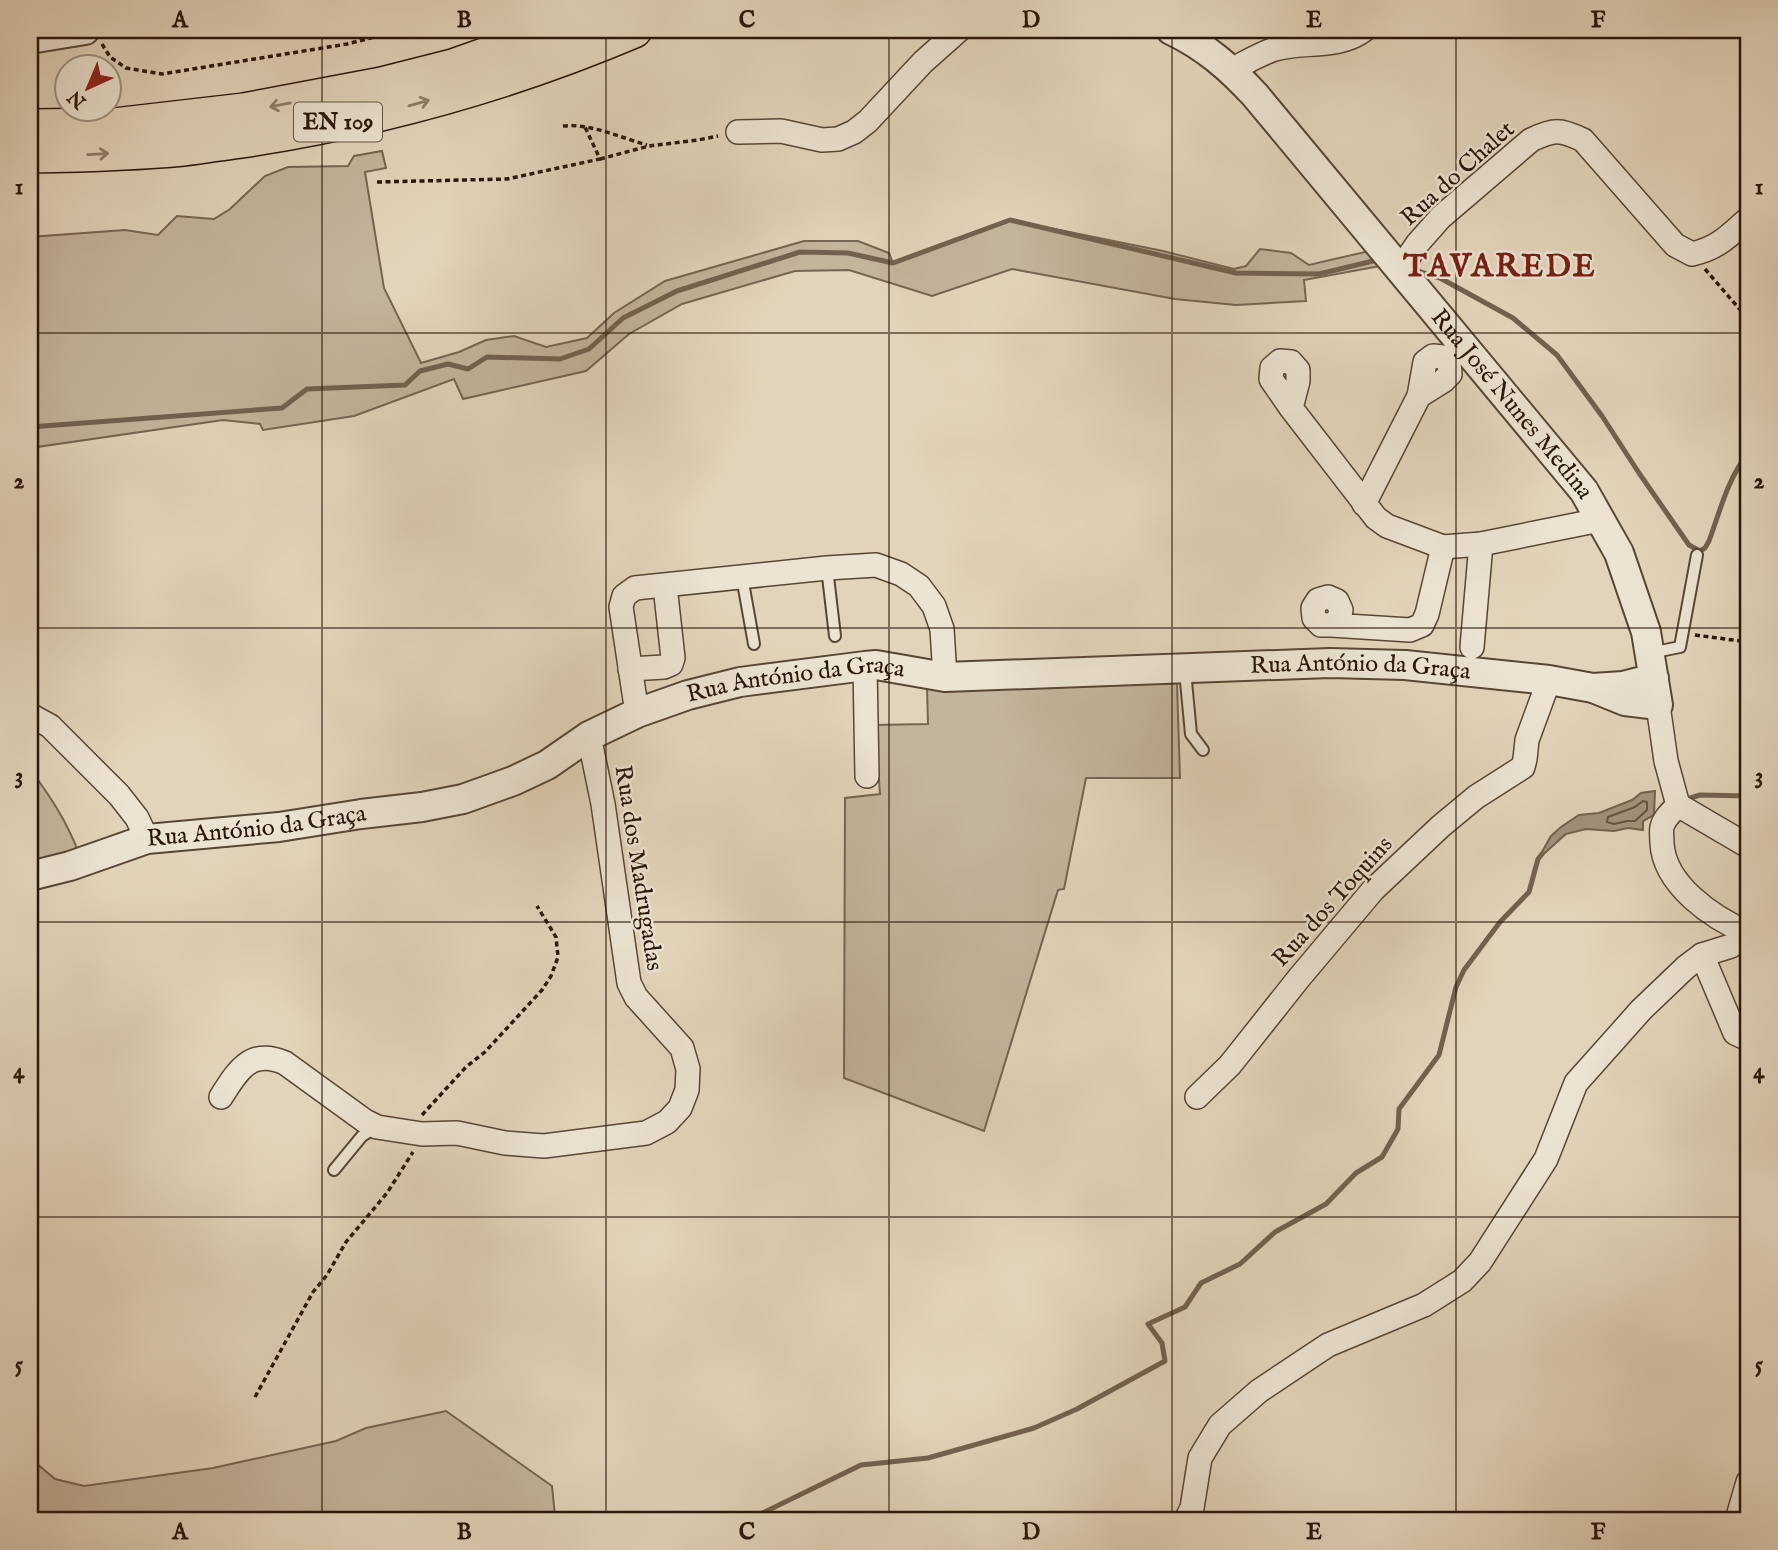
<svg xmlns="http://www.w3.org/2000/svg" width="1778" height="1550" font-family="'IM FELL English',serif">
	<style>
		.green { fill: #c3b49c; stroke: #766552; stroke-width: 2 }
		.water { fill: #a3937e; stroke: #73614f; stroke-width: 2 }
		.lines { fill: none; stroke-linecap: round; stroke-linejoin: round }
		.shore { stroke: #665444; stroke-width: 2 }
		.stream { stroke: #73614f; stroke-width: 5 }
		.service-casing { stroke: #584635; stroke-width: 14 }
		.minor-casing { stroke: #584635; stroke-width: 26 }
		.tertiary-casing { stroke: #584635; stroke-width: 32 }
		.primary-casing { stroke: #2a1609; stroke-width: 38 }
		.path { stroke: #2a1609; stroke-width: 3.5; stroke-dasharray: 5 3.5; stroke-linecap: butt }
		.service { stroke: #ece3d2; stroke-width: 10 }
		.minor { stroke: #ece3d2; stroke-width: 23 }
		.tertiary { stroke: #ece3d2; stroke-width: 28 }
		.primary { stroke: #e2d4ba; stroke-width: 35 }
		.oneway { stroke: #8f7e6a }
		.grid { fill: none; stroke: #2a1609; stroke-width: 2; stroke-opacity: 0.55 }
		.labels { text-anchor: middle; dominant-baseline: central; stroke-width: 5; stroke-linejoin: round; paint-order: stroke }
		.shield { fill: #ece3d2; stroke: #645445; stroke-width: 2 }
		.shield-label { font-size: 23px; font-weight: bold; fill: #2a1609 }
		.street-label { font-size: 24px; fill: #2a1609; stroke: #ece3d2 }
		.district-label { font-size: 32px; font-weight: bold; letter-spacing: 2px; fill: #7a1f14; stroke: #ece3d2 }
		.neatline { fill: none; stroke: #2a1609; stroke-width: 2.5 }
		.grid-label { font-size: 23px; text-anchor: middle; font-weight: bold; fill: #2a1609 }
	</style>
	<rect width="100%" height="100%" fill="#e2d4ba"/>
	<filter id="stains"><feTurbulence type="fractalNoise" baseFrequency=".00286" numOctaves="4"/><feColorMatrix values="0 0 0 0 .2 0 0 0 0 .09 0 0 0 0 .02 0 0 0 .5 -.17"/></filter>
	<radialGradient id="worn" r=".72"><stop offset=".6" stop-color="#630" stop-opacity="0"/><stop offset="1" stop-color="#630" stop-opacity=".3"/></radialGradient>
	<g class="green">
		<polygon points="382,151 386,168 365,172 384,288 421,363 459,352 486,340 514,336 546,347 587,338 614,313 665,281 804,241 858,241 889,253 893,263 1010,220 1163,251 1234,269 1246,266 1260,249 1291,253 1309,265 1369,251 1380,266 1304,280 1306,301 1236,305 1175,299 1012,269 932,296 849,270 795,271 682,304 629,334 586,371 463,399 454,379 354,416 263,430 260,424 223,420 30,448 30,237 125,230 158,235 177,216 214,219 230,209 265,176 288,167 348,166 354,156"/>
		<polygon points="1177,683 1180,778 1086,778 1064,889 1058,890 984,1131 844,1078 845,798 880,794 875,725 928,724 927,689"/>
		<path d="M30,769C50,796 66,820 78,851L30,867Z"/>
		<polygon points="446,1411 552,1486 555,1516 550,1520 30,1520 30,1458 55,1479 84,1486 213,1468 336,1441 366,1428"/>
	</g>
	<polygon class="water" points="1655,791 1654,815 1643,821 1643,830 1628,828 1614,831 1586,829 1566,834 1538,859 1551,836 1561,827 1579,815 1599,813 1632,800 1641,793"/>
	<g class="lines">
		<polygon class="shore" points="1643,801 1647,802 1647,810 1635,821 1627,821 1614,824 1607,822 1608,817 1635,807"/>
		<g class="stream">
			<path d="M1417,271L1440,278L1513,318L1557,355L1602,416L1639,473L1689,545L1700,551L1705,548L1709,541C1719,514 1729,475 1748,454"/>
			<polyline points="30,427 282,408 307,389 405,385 420,371 448,364 468,369 487,357 560,359 589,349 623,318 677,291 800,252 848,253 893,263 1010,220 1236,273 1319,274 1373,261"/>
			<polyline points="1684,800 1700,795 1748,796"/>
			<polyline points="748,1520 861,1465 928,1458 1034,1428 1077,1409 1165,1361 1162,1343 1148,1324 1185,1307 1201,1283 1240,1264 1275,1232 1326,1204 1356,1173 1382,1157 1398,1129 1399,1109 1439,1055 1456,987 1464,970 1500,922 1529,892 1538,859 1542,854"/>
		</g>
		<g class="service-casing">
			<g id="service">
				<polyline points="827,568 835,636"/>
				<polyline points="742,577 754,644"/>
				<polyline points="1650,653 1680,647 1697,555"/>
				<polyline points="1185,671 1191,734 1203,750"/>
				<polyline points="334,1170 362,1136 375,1128"/>
			</g>
		</g>
		<g class="minor-casing">
			<g id="minor">
				<path d="M1231,70C1245,63 1258,55 1272,50C1301,40 1338,50 1364,30"/>
				<polyline points="738,132 781,131 822,140 838,139 854,132 868,121 923,62 959,30"/>
				<path d="M1400,269L1418,243L1441,217L1531,140C1554,129 1560,129 1583,140L1675,245L1692,254C1718,248 1729,236 1748,219"/>
				<polyline points="1291,408 1298,381 1298,370 1291,362 1280,361 1272,368 1271,379 1291,408 1376,518 1387,526 1443,547 1481,544 1600,520"/>
				<polyline points="1364,504 1419,396 1425,362 1433,356 1443,357 1449,364 1450,374 1443,381 1419,396"/>
				<polyline points="1331,625 1339,619 1341,610 1337,601 1328,597 1318,600 1313,608 1314,618 1321,625 1331,625 1410,630 1422,625 1427,614 1443,547"/>
				<polyline points="1472,647 1481,544"/>
				<polyline points="865,666 867,776"/>
				<polyline points="630,669 664,667 671,664 673,658 665,586"/>
				<polyline points="1658,705 1666,761 1678,805"/>
				<polyline points="637,713 621,607 624,596 635,588 827,568 876,565 901,574 919,586 934,606 942,629 945,677"/>
				<polyline points="30,715 50,726 119,795 137,818 147,839"/>
				<path d="M1678,805C1672,812 1664,818 1662,827C1661,832 1662,838 1662,843C1664,885 1713,918 1748,933"/>
				<polyline points="1678,805 1748,846"/>
				<polyline points="1702,955 1735,1033 1748,1039"/>
				<path d="M221,1097C238,1070 251,1048 285,1063L365,1121L377,1127L422,1134L457,1133L505,1143L544,1146L646,1133L667,1122L680,1108L687,1090L688,1069L682,1048L636,997L629,983L603,804L589,736"/>
				<polyline points="1197,1097 1230,1065 1299,978 1373,890 1441,826 1476,797 1523,767 1525,759 1527,740 1549,680"/>
				<polyline points="1186,1520 1192,1508 1200,1458 1220,1425 1259,1391 1328,1345 1424,1305 1462,1281 1480,1262 1546,1159 1576,1083 1641,1010 1686,967 1702,955 1731,946 1742,938 1748,927"/>
				<polyline points="1737,1520 1748,1482"/>
			</g>
		</g>
		<g class="tertiary-casing">
			<g id="tertiary">
				<path id="s1" d="M1171,30C1205,46 1230,68 1255,95L1584,491L1619,553L1646,632L1658,705L1625,701L1593,688L1623,686L1654,678"/>
				<polyline points="30,39 85,30"/>
				<path id="s2" d="M30,876L70,866L147,839L279,827L361,814L422,807L463,799L513,781L547,765L589,736L637,713L688,695L740,682L865,666L876,665L945,677L1330,663L1405,665L1549,680L1593,688"/>
			</g>
		</g>
		<g class="primary-casing">
			<g id="primary">
				<polyline points="30,127 114,126 244,111 382,85 453,67 558,30"/>
				<path d="M30,155C81,154 132,153 183,148C203,146 222,142 241,140C375,120 509,83 634,30"/>
			</g>
		</g>
		<g class="path">
			<polyline points="102,44 110,57 126,68 162,74 347,44 402,30"/>
			<path d="M563,126C589,123 622,138 647,145"/>
			<polyline points="600,159 649,146 698,140 718,136"/>
			<polyline points="377,182 507,179 600,159 585,127"/>
			<polyline points="1705,269 1748,319"/>
			<polyline points="1695,635 1748,642"/>
			<polyline points="422,1115 466,1067 485,1052 542,990 551,976 558,957 556,937 537,906"/>
			<polyline points="255,1397 313,1292 327,1275 346,1242 387,1193 413,1152"/>
		</g>
		<use href="#service" class="service"/>
		<use href="#minor" class="minor"/>
		<use href="#tertiary" class="tertiary"/>
		<use href="#primary" class="primary"/>
	</g>
	<defs><path id="oneway-shaft" d="M-6 0H5M1.5-3L5.5 0L1.5 3" fill="none" stroke-width="1.6" stroke-linecap="round" stroke-linejoin="round" transform="scale(1.75)"/></defs>
	<g class="oneway">
		<use href="#oneway-shaft" transform="translate(419 103) rotate(-16)"/>
		<use href="#oneway-shaft" transform="translate(280 105) rotate(169)"/>
		<use href="#oneway-shaft" transform="translate(98 154) rotate(-3)"/>
	</g>
	<path class="grid" d="M322,30V1520M606,30V1520M889,30V1520M1172,30V1520M1456,30V1520M30,333H1748M30,628H1748M30,922H1748M30,1217H1748"/>
	<g class="labels">
		<rect class="shield" x="294" y="102.5" width="88" height="39" rx="5"/>
		<g class="shield-label">
			<text x="338" y="122">EN 109</text>
		</g>
		<g class="street-label">
			<text transform="translate(1458 174) rotate(-42)">Rua do Chalet</text>
			<text stroke="none"><textPath href="#s1" startOffset="509">Rua José Nunes Medina</textPath></text>
			<text stroke="none"><textPath href="#s2" startOffset="1367">Rua António da Graça</textPath></text>
			<text stroke="none"><textPath href="#s2" startOffset="800">Rua António da Graça</textPath></text>
			<text stroke="none"><textPath href="#s2" startOffset="233">Rua António da Graça</textPath></text>
			<text transform="translate(638 868) rotate(81)">Rua dos Madrugadas</text>
			<text transform="translate(1333 902) rotate(-48)">Rua dos Toquins</text>
		</g>
		<g class="district-label">
			<text x="1500" y="267">TAVAREDE</text>
		</g>
	</g>
	<rect width="1778" height="1550" fill="none" stroke="#e2d4ba" stroke-width="77"/>
	<g transform="translate(88 88) rotate(224)"><circle r="33" fill="#ece3d2" stroke="#9e9182" stroke-width="2"/>
	<path d="M0-5L12 26L0 18L-12 26Z" fill="#8f2418"/>
	<text y="-10" font-size="19" font-weight="bold" text-anchor="middle" fill="#2a1609">N</text>
	</g>
	<rect x="38" y="38" width="1702" height="1474" class="neatline"/>
	<g class="grid-label">
		<text x="180" y="27">A</text>
		<text x="464" y="27">B</text>
		<text x="747" y="27">C</text>
		<text x="1031" y="27">D</text>
		<text x="1314" y="27">E</text>
		<text x="1598" y="27">F</text>
		<text x="19" y="194">1</text>
		<text x="1759" y="194">1</text>
		<text x="19" y="488">2</text>
		<text x="1759" y="488">2</text>
		<text x="19" y="783">3</text>
		<text x="1759" y="783">3</text>
		<text x="19" y="1078">4</text>
		<text x="1759" y="1078">4</text>
		<text x="19" y="1372">5</text>
		<text x="1759" y="1372">5</text>
		<text x="180" y="1539">A</text>
		<text x="464" y="1539">B</text>
		<text x="747" y="1539">C</text>
		<text x="1031" y="1539">D</text>
		<text x="1314" y="1539">E</text>
		<text x="1598" y="1539">F</text>
	</g>
	<rect width="100%" height="100%" filter="url(#stains)"/>
	<rect width="100%" height="100%" fill="url(#worn)"/>
</svg>
